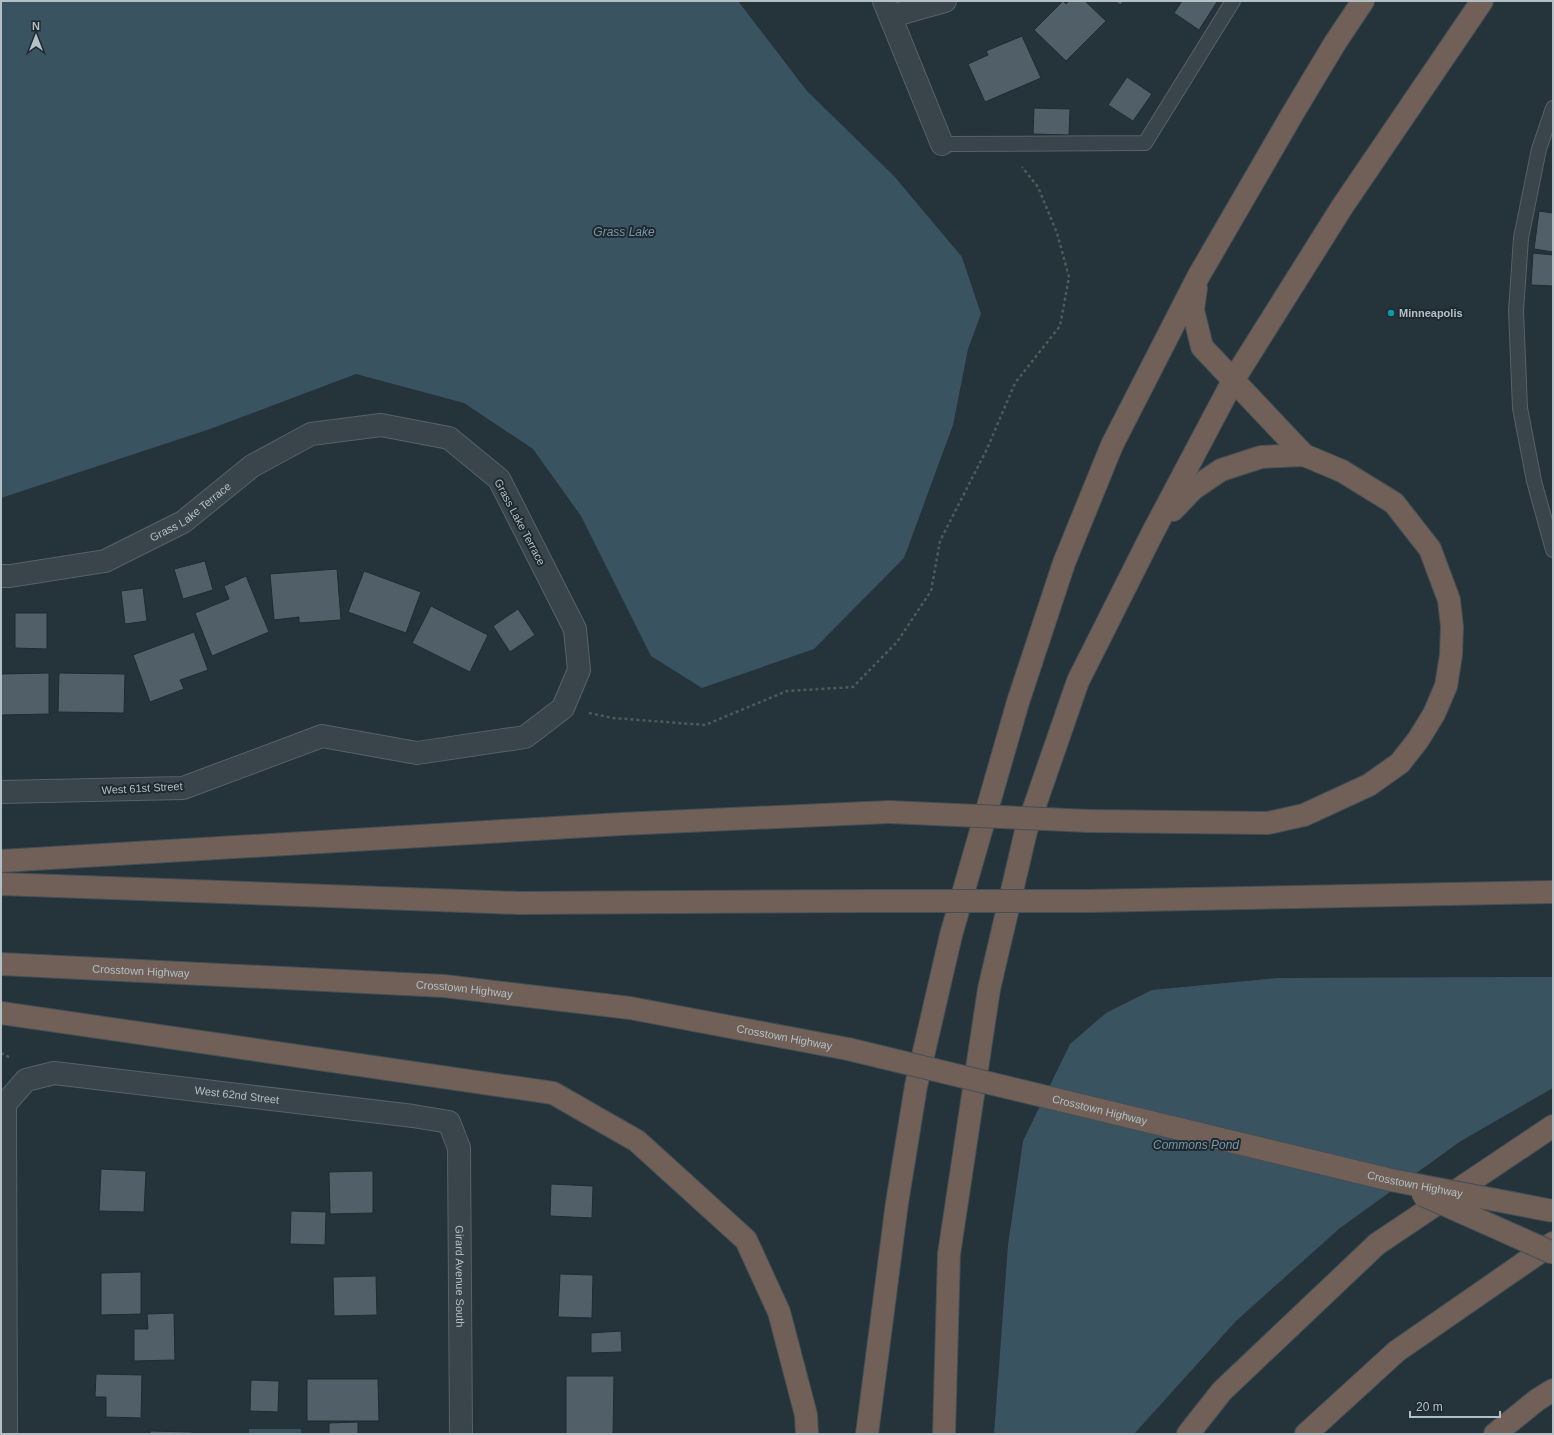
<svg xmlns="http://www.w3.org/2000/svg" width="1554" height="1435" font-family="Helvetica,sans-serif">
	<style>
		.water { fill: #3a5360 }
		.building { fill: #516068; stroke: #202b32 }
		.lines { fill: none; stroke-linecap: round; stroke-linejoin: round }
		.service-casing { stroke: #576269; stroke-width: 16 }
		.minor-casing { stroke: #576269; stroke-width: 24 }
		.motorway-casing { stroke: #444f56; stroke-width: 24 }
		.path { stroke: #495d5a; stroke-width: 2.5; stroke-dasharray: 3 3; stroke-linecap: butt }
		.service { stroke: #39444b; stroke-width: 14 }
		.minor { stroke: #39444b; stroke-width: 22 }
		.motorway { stroke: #706057; stroke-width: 22 }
		.motorway-bridge-casing { stroke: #444f56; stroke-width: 24; stroke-linecap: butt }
		.motorway-bridge { stroke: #706057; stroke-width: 22 }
		.culture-dot { fill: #0f9aa8; stroke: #1e2930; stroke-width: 1.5 }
		.labels { text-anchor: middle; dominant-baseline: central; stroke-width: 4; stroke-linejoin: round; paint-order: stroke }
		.poi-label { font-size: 11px; font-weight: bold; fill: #b4bfc6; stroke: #1e2930; text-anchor: start }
		.street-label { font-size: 11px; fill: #b4bfc6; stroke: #1e2930 }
		.water-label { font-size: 12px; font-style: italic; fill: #7896a7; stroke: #1e2930 }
	</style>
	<rect width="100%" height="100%" fill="#25333a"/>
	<g class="water">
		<polygon points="1,1 738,1 807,91 894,176 962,257 981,314 968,349 953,425 904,558 814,649 702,688 651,656 581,516 533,449 464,403 356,374 210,429 1,498"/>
		<polygon points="1553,977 1553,1088 1461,1141 1340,1228 1236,1321 1134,1434 994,1434 1008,1245 1023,1141 1070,1044 1106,1013 1152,990 1277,978"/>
		<rect x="249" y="1429" width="52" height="5"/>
	</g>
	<g class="building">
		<polygon points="1063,1 1066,4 1069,1 1085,1 1106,21 1066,61 1034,30"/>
		<polygon points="1114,1 1123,1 1121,5"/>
		<polygon points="1182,1 1216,1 1217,2 1199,30 1174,13"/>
		<polygon points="1022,36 1041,78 985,102 968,64 988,55 986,51"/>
		<polygon points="1127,77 1152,94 1133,121 1108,105"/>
		<polygon points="1034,108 1070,109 1069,135 1033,134"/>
		<polygon points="1539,211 1553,213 1553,252 1534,249"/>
		<polygon points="1533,253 1553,255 1553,286 1531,285"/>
		<polygon points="205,561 213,590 183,599 174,569"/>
		<polygon points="337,569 341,620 299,623 299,617 274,620 270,574"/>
		<polygon points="364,571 421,592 406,633 348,612"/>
		<polygon points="246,576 269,632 212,656 195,613 229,599 224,586"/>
		<polygon points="143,588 147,621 125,624 121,591"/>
		<polygon points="431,606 488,635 470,672 412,643"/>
		<polygon points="518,609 535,635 510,652 493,626"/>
		<polygon points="15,613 47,613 47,649 15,648"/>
		<polygon points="194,632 208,670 180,680 184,689 150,702 133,655"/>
		<polygon points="49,673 49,714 1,715 1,674"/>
		<polygon points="59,673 125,674 124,713 58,712"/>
		<polygon points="101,1169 146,1171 144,1212 99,1211"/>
		<polygon points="373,1171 373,1213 330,1214 329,1172"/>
		<polygon points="551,1184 593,1186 592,1218 550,1216"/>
		<polygon points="291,1211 326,1212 325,1245 290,1244"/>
		<polygon points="141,1272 141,1314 101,1315 101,1273"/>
		<polygon points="560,1274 593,1275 592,1318 558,1317"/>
		<polygon points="376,1276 377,1315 334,1316 333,1277"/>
		<polygon points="174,1313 175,1360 134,1361 134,1329 148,1329 147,1314"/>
		<polygon points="621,1331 622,1352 591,1353 591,1333"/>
		<polygon points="96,1374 142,1375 141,1418 106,1417 106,1397 95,1397"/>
		<polygon points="566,1376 614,1376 613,1434 566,1434"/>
		<polygon points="307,1379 378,1379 379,1421 307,1421"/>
		<polygon points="251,1380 279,1381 278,1412 250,1411"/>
		<polygon points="358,1422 358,1434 329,1434 329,1423"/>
		<polygon points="150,1431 192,1432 192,1434 150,1434"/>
	</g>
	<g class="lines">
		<g class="service-casing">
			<g id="service">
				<polyline points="1553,108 1539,149 1521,238 1516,311 1520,408 1534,481 1553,550"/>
				<polyline points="942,144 1145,143 1233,1"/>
			</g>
		</g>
		<g class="minor-casing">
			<g id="minor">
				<polyline points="884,1 942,144"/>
				<polyline points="892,16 945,1"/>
				<path id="s1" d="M1,576H10L105,561L183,522L252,466L311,434L381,425L449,438L499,479L575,629L579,670L563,708L525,737L417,753L322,736L183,788L1,792"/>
				<path id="s2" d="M6,1434L5,1104L26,1080L54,1073L413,1116L449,1122L459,1148L461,1434"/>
			</g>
		</g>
		<g class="motorway-casing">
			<g id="motorway">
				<polyline points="1173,510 1193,489 1221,470 1261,457 1304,455"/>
				<polyline points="1089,821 1268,823 1304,815 1369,785 1400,763 1418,740 1434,714 1446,686 1451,655 1452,627 1449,600 1430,549 1394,503 1342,471 1304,455 1202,347 1193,310 1196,288"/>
				<polyline points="1,861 621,824 889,812"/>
				<polyline points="1,884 519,903 871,901"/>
				<polyline points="1088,901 1553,892"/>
				<path id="s3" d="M1,964L444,986L630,1008L848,1049"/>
				<polyline points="1,1013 553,1093 637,1141 746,1240 779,1312 806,1415 807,1434"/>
				<polyline points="867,1434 897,1203 916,1086 951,935 1018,702 1064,563 1112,445 1198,277 1293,113 1335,43 1363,1"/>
				<polyline points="944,1434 949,1254 989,989 1026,831 1078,681 1153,532 1234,379 1342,207 1482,1"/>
				<polyline points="1188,1434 1222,1391 1377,1244 1553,1126"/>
				<polyline points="1306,1434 1397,1351 1553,1243"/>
				<polyline points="1495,1434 1537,1400 1553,1390"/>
			</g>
		</g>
		<g class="path">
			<polyline points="589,713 613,718 705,725 787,691 853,687 897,642 931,591 940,541 987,449 1015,383 1060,326 1069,277 1057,233 1038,187 1022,167"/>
			<polyline points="1,1053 11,1058"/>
		</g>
		<use href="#service" class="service"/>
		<use href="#minor" class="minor"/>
		<use href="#motorway" class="motorway"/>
		<g class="motorway-bridge-casing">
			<g id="motorway-bridge">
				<polyline points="889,812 1089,821"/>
				<polyline points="871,901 1088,901"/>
				<path id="s4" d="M848,1049L1391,1180L1553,1211"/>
				<polyline points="1423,1195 1553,1253"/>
			</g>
		</g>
		<use href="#motorway-bridge" class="motorway-bridge"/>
	</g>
	<circle class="culture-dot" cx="1391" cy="313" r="4"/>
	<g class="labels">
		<g class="poi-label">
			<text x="1399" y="313">Minneapolis</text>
		</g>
		<g class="street-label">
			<text stroke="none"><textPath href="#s1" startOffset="204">Grass Lake Terrace</textPath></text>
			<text transform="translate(520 522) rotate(62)">Grass Lake Terrace</text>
			<text transform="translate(142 788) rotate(-3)">West 61st Street</text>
			<text stroke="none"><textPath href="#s3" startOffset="140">Crosstown Highway</textPath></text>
			<text stroke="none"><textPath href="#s3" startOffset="464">Crosstown Highway</textPath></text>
			<text stroke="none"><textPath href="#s3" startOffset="788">Crosstown Highway</textPath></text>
			<text stroke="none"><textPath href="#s2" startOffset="575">West 62nd Street</textPath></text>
			<text stroke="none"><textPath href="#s4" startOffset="259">Crosstown Highway</textPath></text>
			<text stroke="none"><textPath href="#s4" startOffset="583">Crosstown Highway</textPath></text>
			<text stroke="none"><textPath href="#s2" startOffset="945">Girard Avenue South</textPath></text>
		</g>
		<g class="water-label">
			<text x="624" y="232">Grass Lake</text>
			<text x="1196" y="1145">Commons Pond</text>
		</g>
	</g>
	<rect width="1554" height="1435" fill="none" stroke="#b4bfc6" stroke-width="4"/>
	<g transform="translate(36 36)" stroke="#1e2930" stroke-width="3" paint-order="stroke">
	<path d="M0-3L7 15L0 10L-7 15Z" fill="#b4bfc6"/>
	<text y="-6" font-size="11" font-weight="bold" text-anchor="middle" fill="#b4bfc6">N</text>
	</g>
	<path d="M1410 1411v6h90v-6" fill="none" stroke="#b4bfc6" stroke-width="2"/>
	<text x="1416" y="1411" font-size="12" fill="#b4bfc6" stroke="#1e2930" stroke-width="3" paint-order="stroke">20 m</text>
</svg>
